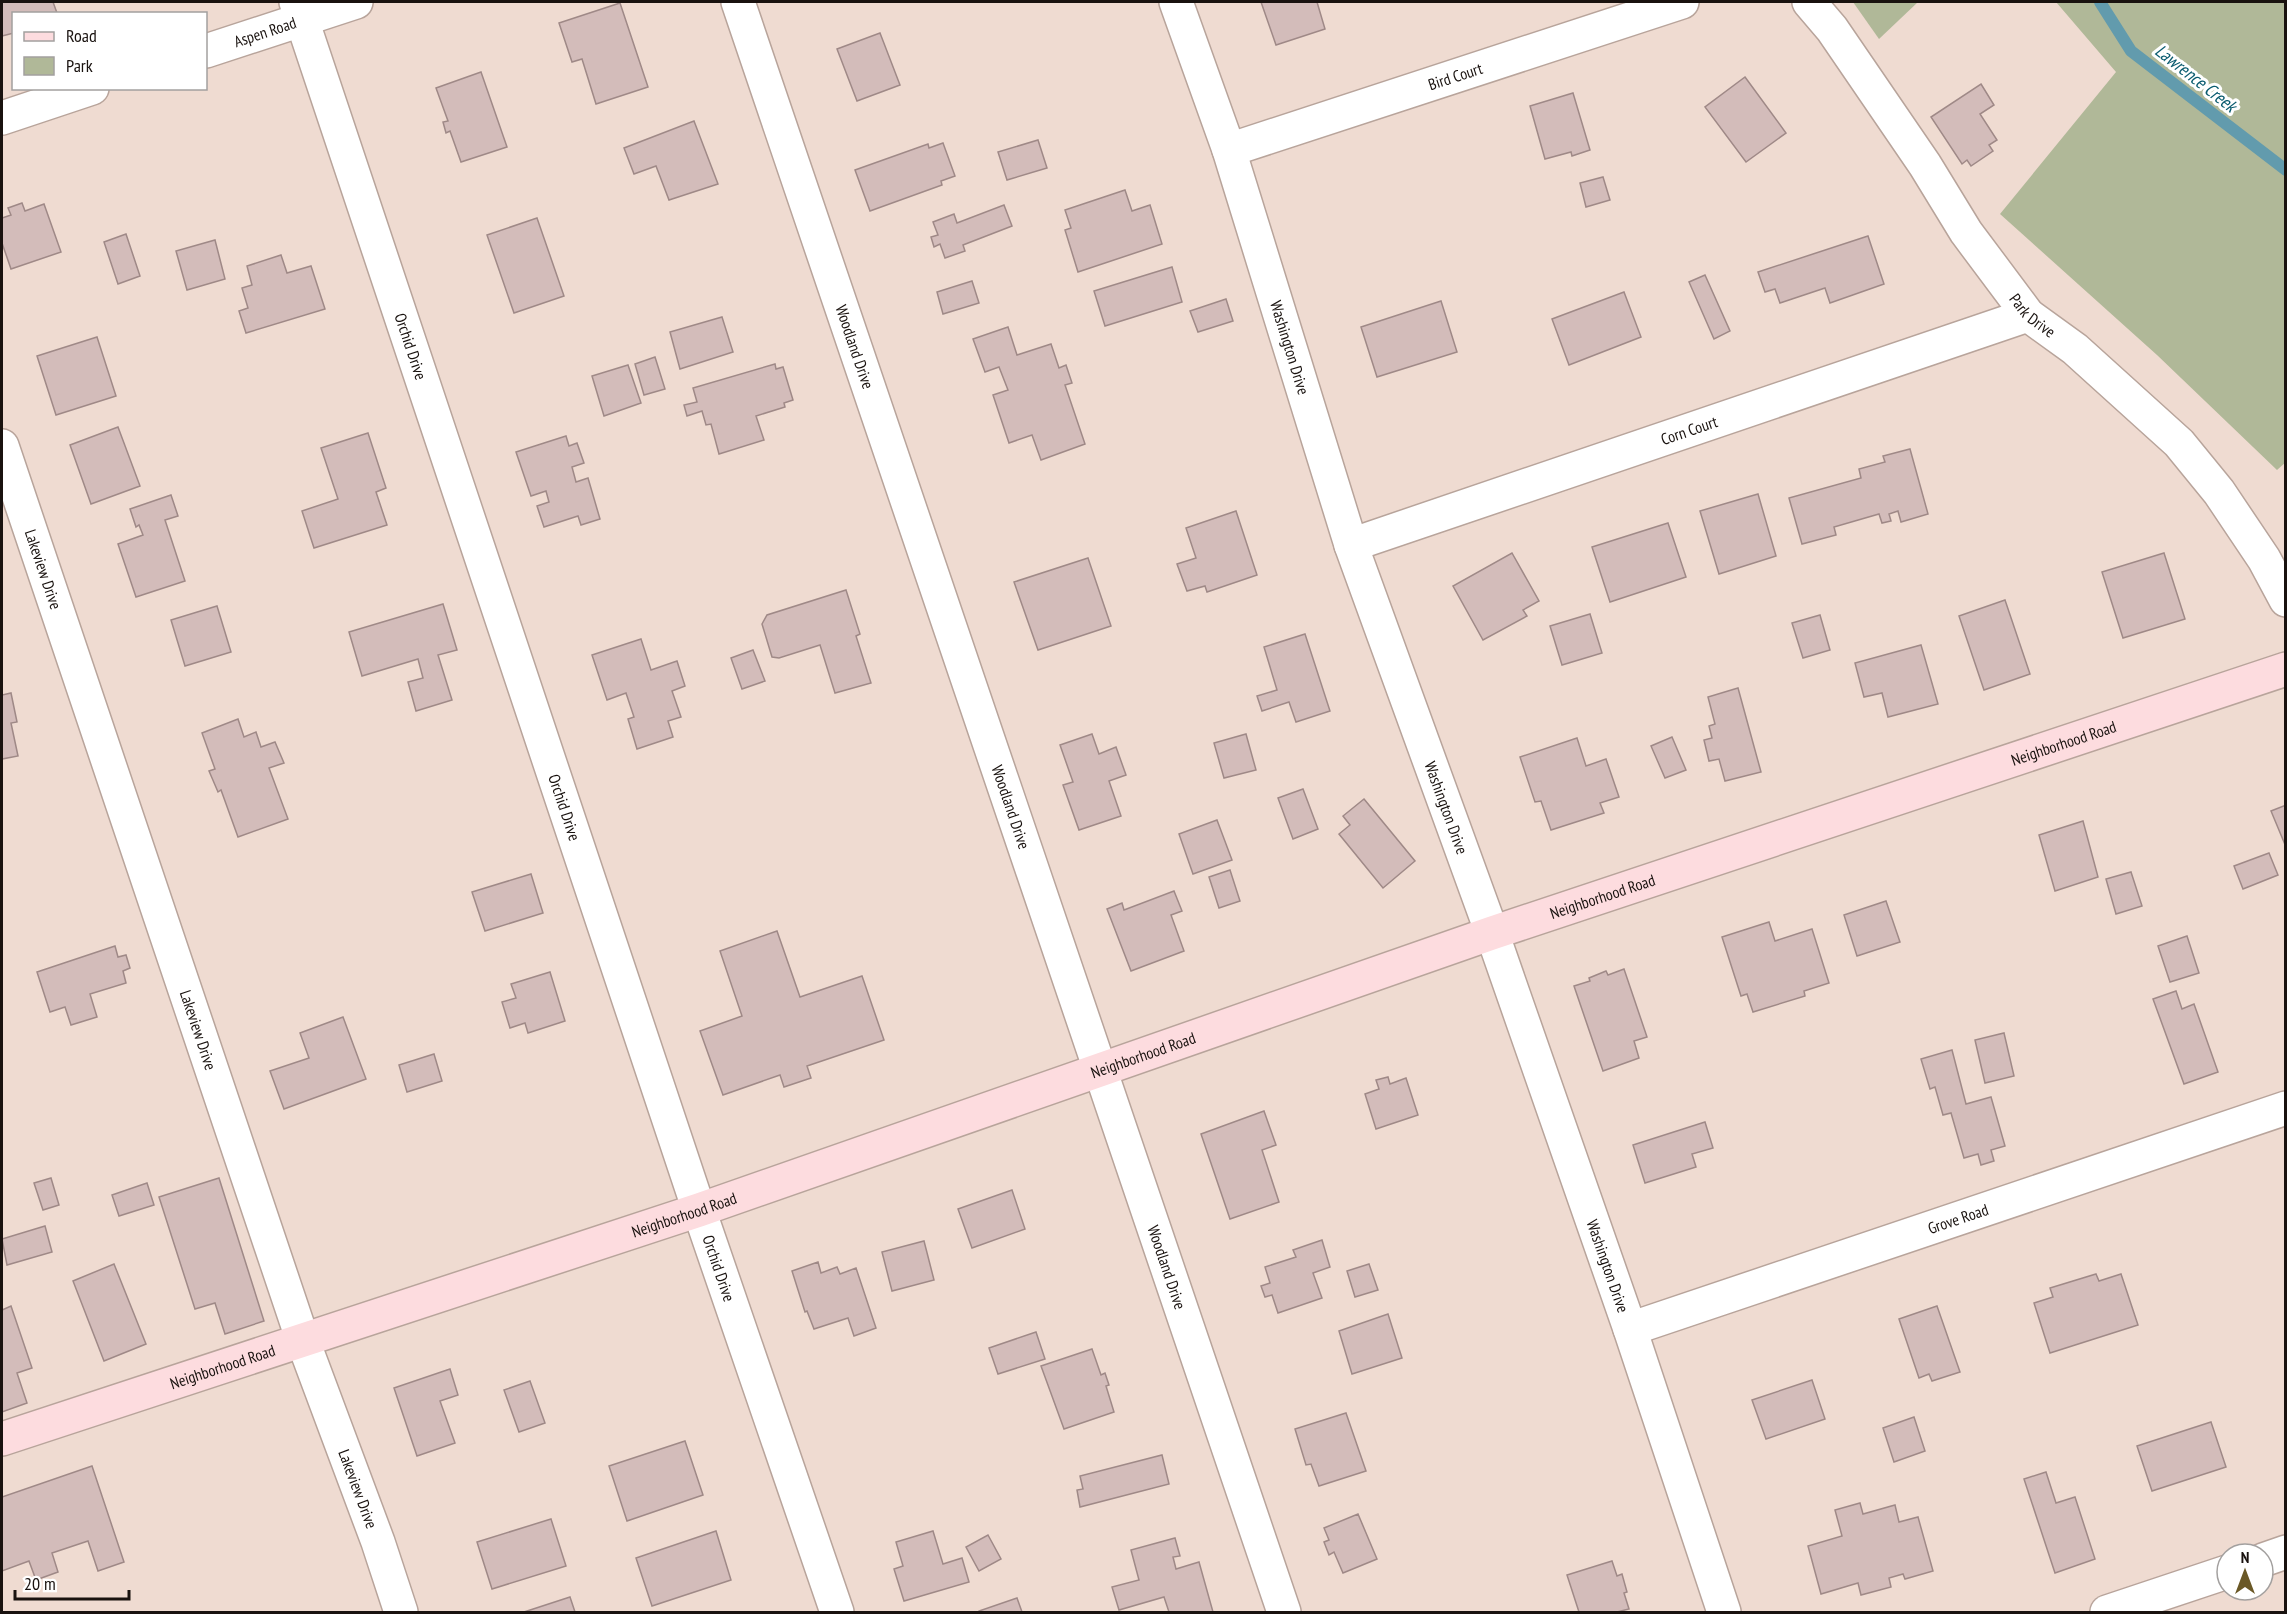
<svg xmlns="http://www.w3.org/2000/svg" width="2287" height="1614" font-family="'PT Sans Narrow',sans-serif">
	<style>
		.green { fill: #b0b898 }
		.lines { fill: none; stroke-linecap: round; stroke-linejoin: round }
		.stream { stroke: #629bad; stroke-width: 12 }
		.building { fill: #d3bcba; stroke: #9f8987; stroke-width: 1.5 }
		.street-casing { stroke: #b8a49b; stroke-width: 36 }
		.secondary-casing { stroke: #b8a49b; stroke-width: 36 }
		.street { stroke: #fff; stroke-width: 33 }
		.secondary { stroke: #fddcdf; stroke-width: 33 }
		.labels { text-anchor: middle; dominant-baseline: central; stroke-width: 6; stroke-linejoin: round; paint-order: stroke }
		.street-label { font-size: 16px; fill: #19120f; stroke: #fff }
		.water-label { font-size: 18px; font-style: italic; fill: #095b6f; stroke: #fff }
	</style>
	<rect width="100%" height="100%" fill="#efdbd1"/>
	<g class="green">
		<polygon points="1853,2 1918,2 1879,39"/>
		<polygon points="2056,2 2285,2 2286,462 2277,470 2157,355 2000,214 2116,72"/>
	</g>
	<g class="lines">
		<polyline class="stream" points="2100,2 2131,51 2286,170"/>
	</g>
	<g class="building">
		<polygon points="2,2 53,2 57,13 14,14 14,33 2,36"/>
		<polygon points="1261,2 1317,2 1325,29 1276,45"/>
		<polygon points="620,3 648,87 596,104 582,59 572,62 559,23"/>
		<polygon points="880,33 900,85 857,101 837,49"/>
		<polygon points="481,72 507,147 461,162 450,131 446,133 443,122 448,121 436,88"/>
		<polygon points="1745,77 1786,133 1746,162 1705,107"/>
		<polygon points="1981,84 1994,105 1980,114 1997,140 1989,145 1993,151 1971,166 1967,160 1962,164 1931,117"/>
		<polygon points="1573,93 1590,150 1572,156 1571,152 1545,159 1530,106"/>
		<polygon points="694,121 718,184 669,200 656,166 634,174 624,148"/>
		<polygon points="1038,140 1047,168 1007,180 998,152"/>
		<polygon points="943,143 955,176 941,181 942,185 870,211 855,170 928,144 929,148"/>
		<polygon points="1603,177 1610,200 1586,207 1580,183"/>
		<polygon points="1125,190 1132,211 1150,205 1162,244 1078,272 1065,230 1071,228 1065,210"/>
		<polygon points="22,203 25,211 44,204 61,252 11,269 2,243 2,218 11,215 8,208"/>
		<polygon points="1004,205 1012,226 963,245 965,251 945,258 940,244 934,247 931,237 938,235 933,222 954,214 957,223"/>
		<polygon points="537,218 564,296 514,313 487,235"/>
		<polygon points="126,234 140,276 118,284 104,242"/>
		<polygon points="1868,236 1884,284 1830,303 1825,288 1780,303 1775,289 1765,292 1758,272"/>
		<polygon points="215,240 225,279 187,290 176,251"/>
		<polygon points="281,255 287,273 311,266 325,309 246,333 239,311 248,308 242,288 252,285 247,266"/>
		<polygon points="1172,267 1182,302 1105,326 1094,291"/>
		<polygon points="1705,275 1730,331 1714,339 1689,282"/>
		<polygon points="972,281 979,303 943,314 937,292"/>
		<polygon points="1624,292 1641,337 1569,365 1552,319"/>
		<polygon points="1226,299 1233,321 1198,332 1190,311"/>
		<polygon points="1441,301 1457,352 1377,377 1361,327"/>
		<polygon points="722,317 733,352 680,369 670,332"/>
		<polygon points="1008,327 1017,355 1051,344 1059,368 1066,365 1072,383 1065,385 1085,444 1041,460 1032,435 1009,443 993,395 1008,390 999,367 985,372 973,339"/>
		<polygon points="97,337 116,396 56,415 37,356"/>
		<polygon points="655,357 665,389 644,395 635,364"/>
		<polygon points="775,364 776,369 783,367 793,400 784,403 785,407 756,416 764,440 719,454 711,424 706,425 702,411 687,416 684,405 697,402 693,388"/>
		<polygon points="628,365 641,403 604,416 592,376"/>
		<polygon points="118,427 140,486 91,504 70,445"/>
		<polygon points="368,433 386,488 376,492 387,525 314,548 302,511 338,499 321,448"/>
		<polygon points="566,436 569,446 577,443 584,463 572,467 576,482 588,478 600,519 581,525 578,516 544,527 537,506 549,502 546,491 531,496 516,452"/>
		<polygon points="1910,449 1928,514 1901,522 1898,511 1889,514 1891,521 1882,523 1879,514 1834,527 1836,535 1802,544 1789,498 1861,478 1859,469 1885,462 1883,456"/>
		<polygon points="1758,494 1776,556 1719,574 1700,511"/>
		<polygon points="171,495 178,516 165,520 185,581 136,597 118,544 143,535 139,525 136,527 130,509"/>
		<polygon points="1236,511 1257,575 1207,592 1205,586 1187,591 1177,564 1196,558 1186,528"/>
		<polygon points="1668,523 1686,577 1610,602 1592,547"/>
		<polygon points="1512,553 1539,601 1523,610 1527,616 1483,640 1453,586"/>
		<polygon points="2164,553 2185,619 2123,638 2102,572"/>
		<polygon points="1088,558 1111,626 1038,650 1014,582"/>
		<polygon points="846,590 860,634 856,636 871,683 835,693 820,645 779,658 772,657 762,624 767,615"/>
		<polygon points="2005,600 2030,674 1984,690 1959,616"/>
		<polygon points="443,604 457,650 438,655 452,700 416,711 408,682 423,678 418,659 362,676 349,632"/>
		<polygon points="217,606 231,652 185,666 171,620"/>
		<polygon points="1590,614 1602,653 1562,665 1550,626"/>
		<polygon points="1820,615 1830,650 1803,658 1792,623"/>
		<polygon points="1305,634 1330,711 1296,722 1289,702 1262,711 1257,696 1277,690 1264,647"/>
		<polygon points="641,639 651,670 677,661 685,686 672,691 681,717 668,721 673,737 637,749 628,719 634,717 626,693 607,700 592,655"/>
		<polygon points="1921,645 1938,704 1888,717 1882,693 1864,697 1855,663"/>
		<polygon points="753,650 765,681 742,689 731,658"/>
		<polygon points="1738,688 1761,772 1725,781 1719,759 1709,761 1704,740 1712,738 1709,726 1715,724 1708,697"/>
		<polygon points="11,693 17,722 11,723 18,756 2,759 2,695"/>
		<polygon points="238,719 244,737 256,732 261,747 275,742 284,763 269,768 288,819 238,837 221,790 218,792 209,771 215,769 202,733"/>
		<polygon points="1092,734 1099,754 1116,747 1126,775 1109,781 1121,816 1079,830 1063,785 1073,782 1060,745"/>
		<polygon points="1246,734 1256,770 1224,778 1214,743"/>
		<polygon points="1672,737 1686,770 1665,778 1651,746"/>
		<polygon points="1577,738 1586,766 1606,759 1619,797 1600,803 1604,813 1551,830 1541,801 1535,802 1520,757"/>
		<polygon points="1303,789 1318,829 1293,839 1278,798"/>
		<polygon points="1364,799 1415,861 1383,888 1339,834 1350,825 1343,816"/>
		<polygon points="2286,805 2286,847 2271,811"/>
		<polygon points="1217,820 1232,860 1193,874 1179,834"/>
		<polygon points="2083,821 2098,877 2055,891 2039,835"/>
		<polygon points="2269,853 2278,875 2243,889 2234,866"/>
		<polygon points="1230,870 1240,901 1219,908 1209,877"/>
		<polygon points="2131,872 2142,906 2116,914 2106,879"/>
		<polygon points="531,874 543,913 485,931 472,892"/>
		<polygon points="1174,891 1182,911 1171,915 1184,951 1131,971 1107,909 1122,903 1124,910"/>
		<polygon points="1886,901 1900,942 1857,956 1844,915"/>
		<polygon points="1769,922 1775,941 1812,929 1829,983 1804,991 1805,996 1753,1012 1747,994 1741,996 1722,937"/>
		<polygon points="777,931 800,997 862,976 884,1040 807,1066 811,1078 784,1087 780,1075 723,1095 700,1031 742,1016 720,951"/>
		<polygon points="2187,936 2199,973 2170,982 2158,946"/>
		<polygon points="115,946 118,957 126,955 130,968 123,971 126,983 90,994 97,1017 71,1025 65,1007 50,1012 37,972"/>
		<polygon points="1624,969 1647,1037 1634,1041 1639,1058 1603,1071 1574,986 1590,981 1589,978 1606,971 1608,975"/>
		<polygon points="550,972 565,1021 528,1033 525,1023 510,1028 502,1002 516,998 511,984"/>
		<polygon points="2176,991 2182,1009 2194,1004 2218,1072 2184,1084 2153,999"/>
		<polygon points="343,1017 366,1079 284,1109 270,1071 309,1058 300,1033"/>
		<polygon points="2004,1033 2014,1076 1985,1083 1975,1040"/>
		<polygon points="1952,1050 1966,1104 1991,1097 2005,1146 1991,1150 1994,1161 1981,1165 1978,1154 1964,1158 1951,1113 1943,1115 1935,1087 1930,1089 1921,1059"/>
		<polygon points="434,1054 442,1081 407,1092 399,1065"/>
		<polygon points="1388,1077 1390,1084 1406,1078 1418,1115 1376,1129 1365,1094 1379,1089 1376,1080"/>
		<polygon points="1264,1111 1276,1145 1262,1150 1279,1202 1230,1219 1201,1134"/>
		<polygon points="1705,1122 1713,1148 1692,1154 1696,1167 1645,1183 1633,1145"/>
		<polygon points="51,1178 59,1205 43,1210 34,1183"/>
		<polygon points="219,1178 264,1321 225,1334 215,1303 195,1309 159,1197"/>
		<polygon points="147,1183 154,1205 119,1216 112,1195"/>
		<polygon points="1012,1190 1025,1229 972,1248 958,1209"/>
		<polygon points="45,1226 52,1252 7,1265 2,1239"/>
		<polygon points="1322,1240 1330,1267 1313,1273 1322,1298 1278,1313 1272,1295 1265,1297 1261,1286 1270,1283 1265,1267 1296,1257 1293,1250"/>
		<polygon points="924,1241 934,1280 892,1291 882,1252"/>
		<polygon points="818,1262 821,1273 837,1267 840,1274 856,1268 876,1328 854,1336 848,1318 814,1329 807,1311 805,1312 792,1271"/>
		<polygon points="114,1264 146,1344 104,1361 73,1281"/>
		<polygon points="1369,1264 1378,1290 1355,1297 1347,1271"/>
		<polygon points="2096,1274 2099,1281 2121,1274 2138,1325 2050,1353 2034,1303 2053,1297 2050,1288"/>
		<polygon points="11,1306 32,1368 17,1373 27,1403 2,1412 2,1310"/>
		<polygon points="1937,1306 1960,1372 1932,1381 1929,1374 1919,1378 1899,1319"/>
		<polygon points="1388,1314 1402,1358 1352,1374 1339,1331"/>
		<polygon points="1036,1332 1045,1359 998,1374 989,1348"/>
		<polygon points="1092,1349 1101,1375 1105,1373 1109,1385 1106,1386 1114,1412 1064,1429 1041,1366"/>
		<polygon points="450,1369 458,1395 440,1401 455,1443 417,1456 394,1388"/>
		<polygon points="1812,1380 1825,1419 1766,1439 1752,1400"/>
		<polygon points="530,1381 545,1423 519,1432 504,1390"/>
		<polygon points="1346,1413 1366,1471 1319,1486 1311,1464 1306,1465 1295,1429"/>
		<polygon points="1914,1417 1925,1451 1894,1462 1883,1428"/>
		<polygon points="2211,1422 2226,1467 2152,1491 2137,1446"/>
		<polygon points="685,1441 703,1495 627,1521 609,1466"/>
		<polygon points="1162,1455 1169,1484 1080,1507 1077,1490 1083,1489 1080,1476"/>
		<polygon points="92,1466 124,1562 98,1571 88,1541 52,1553 58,1572 36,1580 29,1561 2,1571 2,1497"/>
		<polygon points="2046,1472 2056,1503 2075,1497 2095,1559 2055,1573 2024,1479"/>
		<polygon points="1860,1503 1863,1514 1895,1505 1899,1522 1918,1517 1933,1571 1905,1579 1903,1574 1889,1578 1891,1587 1861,1595 1858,1583 1821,1594 1808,1546 1842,1536 1835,1510"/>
		<polygon points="1358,1514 1377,1559 1343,1573 1334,1552 1329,1555 1324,1542 1329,1540 1324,1528"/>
		<polygon points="551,1519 566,1566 492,1589 477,1542"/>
		<polygon points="716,1531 731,1580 652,1606 636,1558"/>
		<polygon points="933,1531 943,1564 962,1558 969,1582 904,1601 894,1569 903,1566 896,1542"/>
		<polygon points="988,1535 1001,1559 979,1571 966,1547"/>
		<polygon points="1175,1538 1180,1556 1173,1557 1176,1569 1199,1562 1213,1612 1169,1612 1164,1597 1119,1610 1112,1587 1139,1580 1131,1550"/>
		<polygon points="1612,1561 1617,1576 1622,1574 1627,1592 1624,1593 1629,1609 1617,1612 1579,1612 1567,1575"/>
		<polygon points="570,1597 575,1612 524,1612"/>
		<polygon points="1017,1598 1022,1612 979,1612 979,1611"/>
	</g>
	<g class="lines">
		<g class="street-casing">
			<g id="street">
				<path id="s1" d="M296,2L699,1210L837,1612"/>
				<path id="s2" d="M738,2L1284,1612"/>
				<path id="s3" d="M1176,2L1229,150L1351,545L1492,933L1630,1329L1724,1612"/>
				<path id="s4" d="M1809,2L1832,29L1925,165L1966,232L2028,315L2075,349L2179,443L2219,492L2264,559L2286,600"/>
				<path id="s5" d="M206,51L356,2"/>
				<polyline points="2,118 92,88"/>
				<path id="s6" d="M1229,150L1682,2"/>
				<path id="s7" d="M2,446L303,1341L378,1542L401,1612"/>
				<path id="s8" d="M1351,545L2028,315"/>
				<path id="s9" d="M1630,1329L2286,1108"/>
				<polyline points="2263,1560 2286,1552"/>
				<polyline points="2107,1612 2227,1572"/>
			</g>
		</g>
		<g class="secondary-casing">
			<g id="secondary">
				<path id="s10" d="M2,1439L699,1210L1492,933L2286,669"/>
			</g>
		</g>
		<use href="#street" class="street"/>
		<use href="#secondary" class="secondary"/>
	</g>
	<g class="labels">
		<g class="street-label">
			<text stroke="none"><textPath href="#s5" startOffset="62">Aspen Road</textPath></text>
			<text stroke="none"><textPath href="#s6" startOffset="238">Bird Court</textPath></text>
			<text stroke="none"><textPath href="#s4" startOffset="386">Park Drive</textPath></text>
			<text stroke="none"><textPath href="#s1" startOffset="363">Orchid Drive</textPath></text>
			<text stroke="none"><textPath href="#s2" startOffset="364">Woodland Drive</textPath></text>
			<text stroke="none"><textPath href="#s3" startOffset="364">Washington Drive</textPath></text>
			<text stroke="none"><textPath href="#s8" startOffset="357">Corn Court</textPath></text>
			<text stroke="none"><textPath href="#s7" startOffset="130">Lakeview Drive</textPath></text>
			<text stroke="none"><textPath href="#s10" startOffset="2176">Neighborhood Road</textPath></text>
			<text stroke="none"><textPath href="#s1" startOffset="849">Orchid Drive</textPath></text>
			<text stroke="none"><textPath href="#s2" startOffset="850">Woodland Drive</textPath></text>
			<text stroke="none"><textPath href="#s3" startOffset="850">Washington Drive</textPath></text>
			<text stroke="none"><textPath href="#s10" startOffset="1690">Neighborhood Road</textPath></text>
			<text stroke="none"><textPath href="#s7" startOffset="616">Lakeview Drive</textPath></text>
			<text stroke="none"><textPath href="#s10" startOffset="1204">Neighborhood Road</textPath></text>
			<text stroke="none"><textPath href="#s10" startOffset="718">Neighborhood Road</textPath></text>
			<text stroke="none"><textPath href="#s9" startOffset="346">Grove Road</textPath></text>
			<text stroke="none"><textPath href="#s3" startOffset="1336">Washington Drive</textPath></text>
			<text stroke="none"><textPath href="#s2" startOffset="1336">Woodland Drive</textPath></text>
			<text stroke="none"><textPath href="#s1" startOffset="1335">Orchid Drive</textPath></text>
			<text stroke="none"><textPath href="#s10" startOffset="232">Neighborhood Road</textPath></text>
			<text stroke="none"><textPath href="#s7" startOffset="1102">Lakeview Drive</textPath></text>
		</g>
		<g class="water-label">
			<text transform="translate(2196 78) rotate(38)">Lawrence Creek</text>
		</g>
	</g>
	<rect width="2287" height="1614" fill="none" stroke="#19120f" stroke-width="6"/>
	<rect x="12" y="12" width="195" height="78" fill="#ffffff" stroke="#a3a09f" stroke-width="1.5"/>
	<rect x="24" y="32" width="30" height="9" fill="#fddcdf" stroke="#a3a09f" stroke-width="1.5"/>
	<text x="66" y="42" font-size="18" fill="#19120f">Road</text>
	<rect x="24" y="57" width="30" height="18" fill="#b0b898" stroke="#a3a09f" stroke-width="1.5"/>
	<text x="66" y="72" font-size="18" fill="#19120f">Park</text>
	<g transform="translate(2245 1572)"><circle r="28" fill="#ffffff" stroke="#a3a09f" stroke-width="1.5"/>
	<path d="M0-4.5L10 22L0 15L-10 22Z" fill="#6a5826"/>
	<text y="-9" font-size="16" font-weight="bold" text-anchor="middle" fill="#19120f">N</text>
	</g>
	<path d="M15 1590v9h114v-9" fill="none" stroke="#19120f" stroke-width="3"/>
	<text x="24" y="1590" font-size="18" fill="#19120f" stroke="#ffffff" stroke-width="4.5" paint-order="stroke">20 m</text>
</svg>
